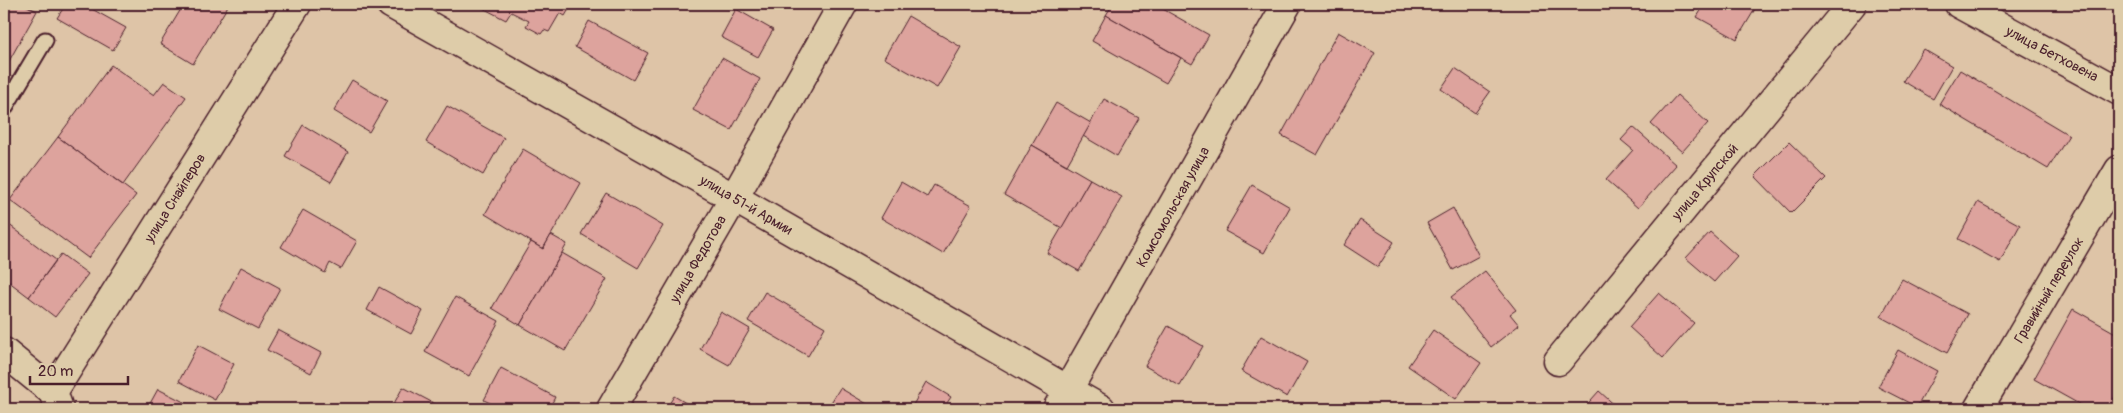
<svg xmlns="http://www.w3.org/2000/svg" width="2123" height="413" font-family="Pangolin,sans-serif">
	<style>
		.building { fill: #dda39d; stroke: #4a1f2b }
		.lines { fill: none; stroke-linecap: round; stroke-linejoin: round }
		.lane-casing { stroke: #4a1f2b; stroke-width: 19 }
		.street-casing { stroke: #4a1f2b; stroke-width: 31 }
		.secondary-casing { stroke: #4a1f2b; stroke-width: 31 }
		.lane { stroke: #decca9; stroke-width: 15 }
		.street { stroke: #decca9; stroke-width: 28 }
		.secondary { stroke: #decca9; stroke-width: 28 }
		.labels { text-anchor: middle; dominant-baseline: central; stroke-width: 4; stroke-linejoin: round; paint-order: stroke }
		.street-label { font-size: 14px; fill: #4a1f2b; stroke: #decca9 }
	</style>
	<rect width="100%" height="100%" fill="#dec4a7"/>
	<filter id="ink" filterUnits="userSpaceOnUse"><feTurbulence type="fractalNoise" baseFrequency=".02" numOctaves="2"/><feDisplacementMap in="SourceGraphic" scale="10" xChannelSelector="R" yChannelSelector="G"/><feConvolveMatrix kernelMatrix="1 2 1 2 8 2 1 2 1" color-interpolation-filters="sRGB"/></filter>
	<g filter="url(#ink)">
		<g class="building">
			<polygon points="4,4 23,4 37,11 4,70"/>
			<polygon points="66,4 83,4 126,28 113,50 57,18"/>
			<polygon points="184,4 229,4 193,64 160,44"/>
			<polygon points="475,4 572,4 565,16 560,13 549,32 544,30 541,34 526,26 529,21 511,12 506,20"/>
			<polygon points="1113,4 1154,4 1209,35 1192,64 1106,15"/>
			<polygon points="1705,4 1758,4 1737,39 1697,17"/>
			<polygon points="736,9 773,30 758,57 721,37"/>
			<polygon points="1106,15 1181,58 1166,83 1092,41"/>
			<polygon points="908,16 961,47 937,88 884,58"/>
			<polygon points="589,21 648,53 633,80 575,47"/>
			<polygon points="1338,32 1375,53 1317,155 1281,135"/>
			<polygon points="1923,49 1952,66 1933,99 1903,81"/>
			<polygon points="722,58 760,79 731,130 693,110"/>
			<polygon points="111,65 154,95 164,82 186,97 123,185 58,137"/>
			<polygon points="1455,68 1490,92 1475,113 1441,89"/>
			<polygon points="1960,70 2069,135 2048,169 1939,104"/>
			<polygon points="352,80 387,101 369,132 334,111"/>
			<polygon points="1677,95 1708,123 1682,152 1651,124"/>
			<polygon points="1104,99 1139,118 1117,156 1083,136"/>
			<polygon points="1056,103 1091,123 1067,165 1032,145"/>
			<polygon points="447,106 504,138 483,175 426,142"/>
			<polygon points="303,125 348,152 331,182 285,156"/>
			<polygon points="1633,127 1676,165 1638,208 1606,180 1633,150 1621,140"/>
			<polygon points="58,137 136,195 88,258 10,200"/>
			<polygon points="1789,142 1826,178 1791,213 1755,176"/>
			<polygon points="1032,145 1090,179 1062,228 1004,195"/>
			<polygon points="523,149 581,183 543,249 485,214"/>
			<polygon points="1090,179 1122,197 1079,271 1047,253"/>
			<polygon points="901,182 927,197 934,185 971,206 943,254 881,218"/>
			<polygon points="1252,185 1290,207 1264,253 1225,231"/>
			<polygon points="606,193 663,226 638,268 581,234"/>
			<polygon points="1978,202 2020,225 2000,262 1958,239"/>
			<polygon points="1453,208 1479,256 1453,270 1427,223"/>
			<polygon points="303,210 357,241 341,269 330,263 325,273 281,247"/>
			<polygon points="1360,220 1394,242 1378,267 1344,245"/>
			<polygon points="4,221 56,260 29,297 4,278"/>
			<polygon points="1710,232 1737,256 1714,282 1686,258"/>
			<polygon points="551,235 567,244 520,325 492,308 531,242 543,249"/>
			<polygon points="562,253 607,279 565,351 520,325"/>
			<polygon points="61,254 88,274 55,317 29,297"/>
			<polygon points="241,267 280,288 258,329 219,309"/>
			<polygon points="1485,271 1516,310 1510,314 1519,325 1491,347 1451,297"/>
			<polygon points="1902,279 1968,314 1947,353 1881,317"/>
			<polygon points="379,287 423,311 411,334 367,310"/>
			<polygon points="765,292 825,327 808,356 748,321"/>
			<polygon points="1659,293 1694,323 1663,358 1629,327"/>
			<polygon points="455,297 499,321 469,376 425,352"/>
			<polygon points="2073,309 2119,335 2119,389 2108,409 2088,409 2034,379"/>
			<polygon points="721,312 750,329 729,365 700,349"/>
			<polygon points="1168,326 1203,346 1180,386 1145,366"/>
			<polygon points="278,330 321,353 311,373 267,350"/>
			<polygon points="1433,330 1481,363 1456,399 1408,366"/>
			<polygon points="1261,336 1307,362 1287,397 1241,371"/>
			<polygon points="198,345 234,364 215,400 179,381"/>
			<polygon points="1898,350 1937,371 1917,407 1878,387"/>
			<polygon points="501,368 555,397 549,409 502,409 484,400"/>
			<polygon points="926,382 951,397 943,409 921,409 913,405"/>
			<polygon points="403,387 441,407 440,409 391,409"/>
			<polygon points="840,388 874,408 873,409 827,409"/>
			<polygon points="158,389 194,407 193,409 147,409"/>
			<polygon points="1599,391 1619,409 1583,409"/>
			<polygon points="674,396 696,409 666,409"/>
		</g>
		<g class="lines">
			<g class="lane-casing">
				<polyline id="lane" points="4,109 45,40"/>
			</g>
			<g class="street-casing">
				<g id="street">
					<polyline points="1959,4 2119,91"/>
					<polyline points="1558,361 1852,4"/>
					<polyline points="611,409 734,198 843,4"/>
					<polyline points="1057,409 1287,4"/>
					<polyline points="1978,409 2119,170"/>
				</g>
			</g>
			<g class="secondary-casing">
				<g id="secondary">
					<polyline points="391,4 734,198 1101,409"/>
					<polyline points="4,352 53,392 59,409"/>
					<polyline points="53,392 297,4"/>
				</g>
			</g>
			<use href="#lane" class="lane"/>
			<use href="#street" class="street"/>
			<use href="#secondary" class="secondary"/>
		</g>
	</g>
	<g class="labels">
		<g class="street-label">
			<text transform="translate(2052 54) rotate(28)">улица Бетховена</text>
			<text transform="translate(1705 182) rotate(-50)">улица Крупской</text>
			<text transform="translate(175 198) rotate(-58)">улица Снайперов</text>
			<text transform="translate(746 205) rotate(30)">улица 51-й Армии</text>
			<text transform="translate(1173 207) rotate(-61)">Комсомольская улица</text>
			<text transform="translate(698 259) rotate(-60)">улица Федотова</text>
			<text transform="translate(2049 290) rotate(-59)">Гравийный переулок</text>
		</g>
	</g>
	<rect width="2123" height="413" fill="none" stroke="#decca9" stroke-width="20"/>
	<rect x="10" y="10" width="2103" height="393" fill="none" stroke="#4a1f2b" stroke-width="2" filter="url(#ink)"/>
	<path d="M30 376v8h98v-8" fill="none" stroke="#4a1f2b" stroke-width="2.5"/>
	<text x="38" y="376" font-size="15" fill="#4a1f2b" stroke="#decca9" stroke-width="4" paint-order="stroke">20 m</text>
</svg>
